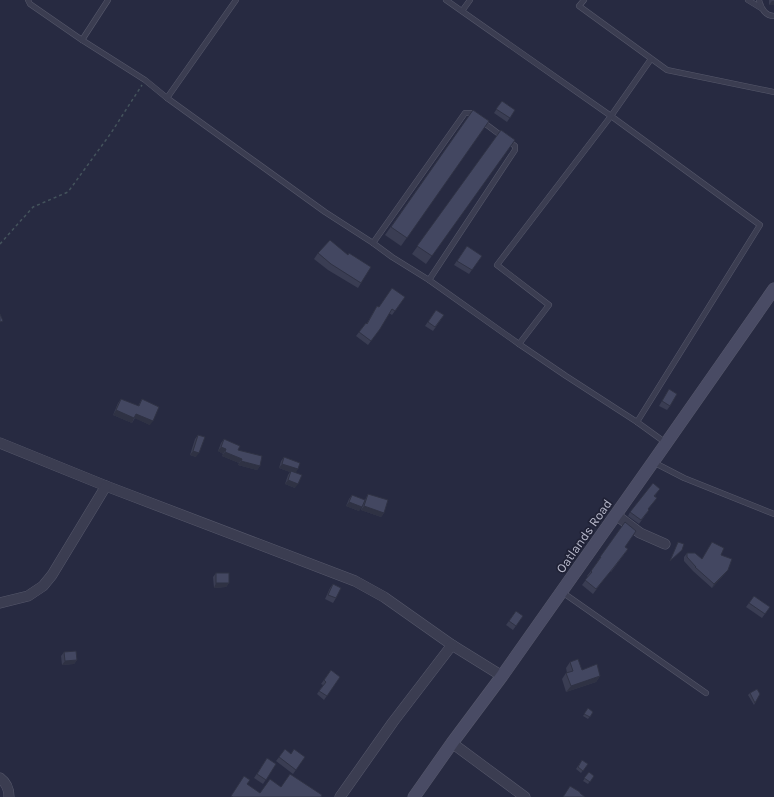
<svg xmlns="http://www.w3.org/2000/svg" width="774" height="797" font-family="Karla,sans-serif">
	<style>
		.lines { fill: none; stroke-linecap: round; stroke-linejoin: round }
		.lane-casing { stroke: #56586b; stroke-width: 6 }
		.street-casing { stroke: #56586b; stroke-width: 11 }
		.secondary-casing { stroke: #56586b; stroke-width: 13 }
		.path { stroke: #44535c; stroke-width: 1.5; stroke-dasharray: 3 3; stroke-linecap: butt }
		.lane { stroke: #3b3d51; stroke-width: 5 }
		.street { stroke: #3b3d51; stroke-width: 10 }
		.secondary { stroke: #494b64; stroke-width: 12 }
		.wall { fill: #3a3d53 }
		.shaded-wall { fill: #2f3244 }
		.building { fill: #434761; stroke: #2f3244 }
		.labels { text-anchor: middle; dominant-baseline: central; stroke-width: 3.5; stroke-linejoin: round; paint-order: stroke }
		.street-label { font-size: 13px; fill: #b8b9cb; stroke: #202236 }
	</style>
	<rect width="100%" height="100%" fill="#272a41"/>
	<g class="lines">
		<g class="lane-casing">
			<g id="lane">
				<polyline points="28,0 30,4 82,40 145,80 167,98 325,212 373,243 392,257 429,280 519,344 566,376 637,422 666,443"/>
				<polyline points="446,0 611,116 760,225 637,422"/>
				<polyline points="584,0 579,6 667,70 774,92"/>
				<polyline points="748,0 761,8"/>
				<path d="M759,0C761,8 765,16 774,16"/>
				<polyline points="462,11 470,0"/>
				<polyline points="82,40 108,0"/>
				<polyline points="167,98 236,0"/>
				<polyline points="373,243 465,113 471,113 515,146 515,150 429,280"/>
				<polyline points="519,344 549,305 497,265 611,116 651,59"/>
				<polyline points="653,462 684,478 774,514"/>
				<polyline points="562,592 706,693"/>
			</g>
		</g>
		<g class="street-casing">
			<g id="street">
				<polyline points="0,443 106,486 355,581 384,597 452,645 502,676"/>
				<polyline points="616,515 640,533 665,544"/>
				<polyline points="0,603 28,596 43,586 52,575 106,486"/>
				<polyline points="452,743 525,797"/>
				<path d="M0,778C7,783 9,789 9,797"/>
				<polyline points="340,797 393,722 452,645"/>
			</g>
		</g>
		<g class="secondary-casing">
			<polyline id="secondary" points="414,797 452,743 502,676 653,462 774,289"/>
		</g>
		<polyline class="path" points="0,244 33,207 68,192 111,133 142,85"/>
		<use href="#lane" class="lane"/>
		<use href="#street" class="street"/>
		<use href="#secondary" class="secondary"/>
	</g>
	<g class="wall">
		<rect x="769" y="0" width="5" height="5"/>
		<polygon points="502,101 515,110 507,122 494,113"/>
		<polygon points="473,110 489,121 401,246 385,235"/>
		<polygon points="501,130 515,140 426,264 412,254"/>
		<polygon points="467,246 482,256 469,274 454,265"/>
		<polygon points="318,253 361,283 358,288 328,270 314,259"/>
		<polygon points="405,297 392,315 389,313 380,329 368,345 356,336 366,323 367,323 377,306 379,307"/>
		<polygon points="436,310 444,315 433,331 425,326"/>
		<polygon points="669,389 670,406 667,410 659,406"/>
		<polygon points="121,399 138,406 142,399 150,425 135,418 132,423 113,415 118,403"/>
		<polygon points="198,435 196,457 190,455 195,439"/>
		<polygon points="224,439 260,466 257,470 238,465 239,463 222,456 223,454 218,451 221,443"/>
		<polygon points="284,457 296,472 295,488 285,484 288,475 290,472 279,468 281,461"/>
		<polygon points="657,493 655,496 648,509 649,510 639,524 628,516 630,512"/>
		<polygon points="368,494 384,513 381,517 361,510 364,501 359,511 346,506 349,499 352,495 365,500"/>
		<polygon points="625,522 625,547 628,549 611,572 610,571 593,594 582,585 588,577 587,576 598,562 597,562"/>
		<polygon points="712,542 721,555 728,570 712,588 693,571 684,561 684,557 687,553 702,559"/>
		<polygon points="216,573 229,583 226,587 214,588 213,577"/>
		<polygon points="333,584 336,598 333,603 325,599 330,588"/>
		<polygon points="754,596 770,607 762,618 746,607"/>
		<polygon points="516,611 523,616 513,630 506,625"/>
		<polygon points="64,652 77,660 74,664 62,665 61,656"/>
		<polygon points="570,662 582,670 600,676 596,682 566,692 562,679 566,673 567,673 566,668"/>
		<polygon points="331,670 340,677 324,700 317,694 323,685 321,684"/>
		<polygon points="750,693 755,703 754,705 748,695"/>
		<polygon points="588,708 593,712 588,719 583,716"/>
		<polygon points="285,749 291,754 305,757 293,774 276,761"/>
		<polygon points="267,758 276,764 263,784 254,778"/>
		<polygon points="582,760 588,764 581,773 576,769"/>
		<polygon points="589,772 594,776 588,784 583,781"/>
	</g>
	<g class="shaded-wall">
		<polygon points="772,1 774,1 774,5 769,5"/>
		<polygon points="116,410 134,418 132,423 113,415"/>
		<polygon points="136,414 153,421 150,425 134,418"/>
		<polygon points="221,447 226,449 223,454 218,451"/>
		<polygon points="193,451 199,453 196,457 190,455"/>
		<polygon points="225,452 242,459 239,463 222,456"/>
		<polygon points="241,461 260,466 257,470 238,465"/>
		<polygon points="282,464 298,469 295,474 279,468"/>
		<polygon points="288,480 298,484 295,488 285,484"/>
		<polygon points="349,502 362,507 359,511 346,506"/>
		<polygon points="364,506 384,513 381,517 361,510"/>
		<polygon points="728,570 725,574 712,588 714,584"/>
		<polygon points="216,583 229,583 226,587 214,588"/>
		<polygon points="77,660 74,664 62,665 65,661"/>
		<polygon points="600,676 596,682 566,692 571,686"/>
	</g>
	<g class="building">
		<polygon points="502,101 515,110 510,118 496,109"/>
		<polygon points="473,110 489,121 407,238 391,227"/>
		<polygon points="501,130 515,140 432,256 417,246"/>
		<polygon points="330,240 348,255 349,253 371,267 361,283 331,264 318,253"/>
		<polygon points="467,246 482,256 472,270 457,261"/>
		<polygon points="392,288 405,297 395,311 392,309 380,329 371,341 359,332 366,323 367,324 377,306 379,307"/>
		<polygon points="436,310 444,315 435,327 428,322"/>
		<polygon points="0,314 3,321 0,322"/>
		<polygon points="669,389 677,394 670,406 662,401"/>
		<polygon points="121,399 139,406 142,399 159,407 153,421 136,414 134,418 116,410"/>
		<polygon points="198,435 205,437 199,453 193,451"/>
		<polygon points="224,439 240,446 238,450 262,456 260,466 241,461 242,459 225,452 226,449 221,447"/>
		<polygon points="284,457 300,463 298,469 282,464"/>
		<polygon points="291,471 302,475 298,484 288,480"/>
		<polygon points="653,483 660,489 654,496 657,498 648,509 649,510 641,520 630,512"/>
		<polygon points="368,494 388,500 384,513 364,506"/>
		<polygon points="352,495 365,500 362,507 349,502"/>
		<polygon points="625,522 636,531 625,547 628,549 614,567 596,589 585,580 592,572 591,571 601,557 600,557"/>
		<polygon points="678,542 684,544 682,550 670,561"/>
		<polygon points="712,542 724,548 721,555 732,559 728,570 714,584 695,567 696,567 687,557 687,553 695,553 702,559"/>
		<rect x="216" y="573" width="13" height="10"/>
		<polygon points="333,584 341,588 336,598 328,595"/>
		<polygon points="754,596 770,607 765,614 749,603"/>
		<polygon points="516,611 523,616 516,626 509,621"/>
		<polygon points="76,651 77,660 65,661 64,652"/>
		<polygon points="578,659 582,670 597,664 600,676 571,686 566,673 573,671 570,662"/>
		<polygon points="331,670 340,677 327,696 319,691 326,682 324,680"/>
		<polygon points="757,689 760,694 755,703 750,693"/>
		<polygon points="588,708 593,712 590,717 584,714"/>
		<polygon points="285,749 291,754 294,749 305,757 296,770 279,757"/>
		<polygon points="267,758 276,764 266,780 257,774"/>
		<polygon points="582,760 588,764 583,771 578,767"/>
		<polygon points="589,772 594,776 590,782 584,778"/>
		<polygon points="290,774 322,795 321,797 233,797 231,796 244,776 250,780 247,784 260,793 270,779 281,787"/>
		<polygon points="570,786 580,792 580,793 585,797 563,797"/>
	</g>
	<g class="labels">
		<g class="street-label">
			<text transform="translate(584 536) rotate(-55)">Oatlands Road</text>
		</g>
	</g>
</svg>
